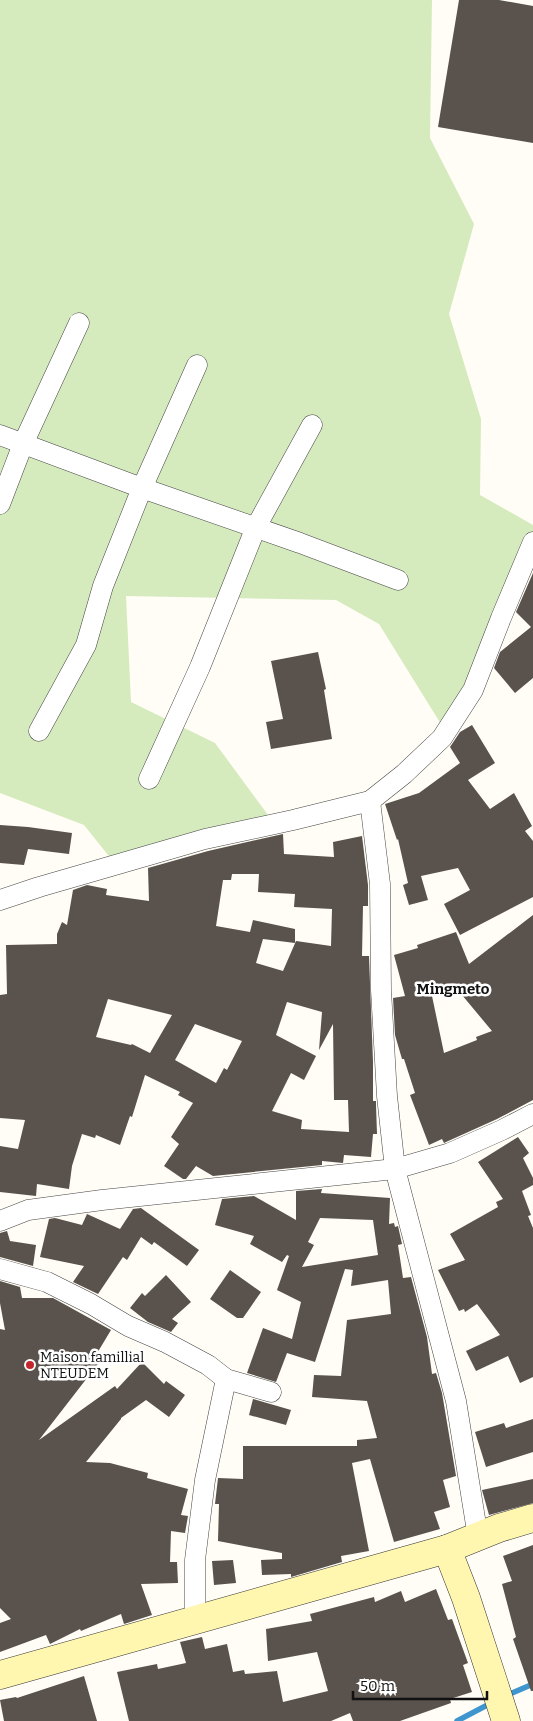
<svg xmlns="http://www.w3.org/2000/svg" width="533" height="1721" font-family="Bitter,serif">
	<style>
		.green { fill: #d5ebbd }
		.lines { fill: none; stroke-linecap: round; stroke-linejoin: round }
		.stream { stroke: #3f96cf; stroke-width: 5.5 }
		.building { fill: #5a524d; fill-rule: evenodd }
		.street-casing { stroke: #444; stroke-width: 21 }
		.secondary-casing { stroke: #333; stroke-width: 29 }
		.street { stroke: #fff; stroke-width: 20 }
		.secondary { stroke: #fff6b0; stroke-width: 28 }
		.poi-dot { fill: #c4262e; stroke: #fff; stroke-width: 2 }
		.labels { text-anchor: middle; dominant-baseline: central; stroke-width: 5; stroke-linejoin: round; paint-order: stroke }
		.poi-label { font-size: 14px; fill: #111; stroke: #fff; text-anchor: start }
		.neighbourhood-label { font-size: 15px; font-weight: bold; fill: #111; stroke: #fff }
	</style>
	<rect width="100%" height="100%" fill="#fffdf5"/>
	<polygon class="green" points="0,0 432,0 430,138 474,224 449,314 481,419 480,495 533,525 533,532 474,679 444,729 379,624 336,600 126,596 131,702 215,743 271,819 112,860 84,825 0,793"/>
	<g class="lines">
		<g class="stream">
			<polyline points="505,1696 533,1684"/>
			<polyline points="457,1721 493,1702"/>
		</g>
	</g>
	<g class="building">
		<polygon points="459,0 499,0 533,6 533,143 438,127"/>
		<polygon points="533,573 533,678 515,693 494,668 500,652 531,627 516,612"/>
		<polygon points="318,652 326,689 324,690 332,739 271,749 266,722 283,719 271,661"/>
		<polygon points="472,725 495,763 468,780 490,809 514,793 532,826 525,831 533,841 533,897 460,935 444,904 470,890 458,868 421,876 428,900 409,905 403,885 408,883 398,839 397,840 385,804 419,793 460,763 450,747 460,732"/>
		<polygon points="0,825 28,827 72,833 69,854 28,849 24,865 0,863"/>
		<path d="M283,834L284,854L334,857L333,842L362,836L368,885V906H363L362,956H369L373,1062V1101H376V1105L377,1134H373L371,1157L344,1155L343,1163L322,1161V1165L213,1176L196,1166L186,1179H183L164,1166L179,1144L171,1137L193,1103L178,1095L180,1092L145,1075L132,1117L130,1116L120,1145L96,1135L95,1138L82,1134L72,1166L69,1189L37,1184L36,1196L0,1192V1146L18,1149L25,1120L0,1118V995L7,994L6,945L57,944V934L62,922L67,925L73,890L87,885L107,889L106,895L149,901L148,868L208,851ZM232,874H259L258,892L295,894L294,907L332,909L331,946L296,941L283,971L256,963L263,939L295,943V929L253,920L250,932L216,926L223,880H231ZM108,999L172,1015L150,1053L132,1044L131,1045L96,1037ZM287,1002L322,1012L319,1050L333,1024L334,1100H348L349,1132L301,1129L302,1120L272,1111L291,1073L304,1080L316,1056L276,1035ZM195,1024L242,1041L227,1070L224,1068L216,1083L175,1060Z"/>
		<path d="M533,915V1100L497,1119L446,1142L444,1143L442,1139L429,1145L410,1095L415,1093L404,1059H402L395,1035L393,998L405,996L394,955L418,948L417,945L456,932L469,964ZM457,989L492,1031L476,1037L477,1040L444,1053L432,996Z"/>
		<polygon points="518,1137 529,1153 523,1158 533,1178 533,1185 522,1191 531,1215 528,1216 533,1228 533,1377 520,1383 508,1356 476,1371 466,1351 500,1335 477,1304 465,1312 464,1309 459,1311 438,1270 465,1260 450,1234 498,1207 496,1202 503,1199 478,1162"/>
		<path d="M322,1189L321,1193L390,1198L389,1224L394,1223L395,1227L398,1226L402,1244L398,1245L403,1278L411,1277L427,1337L432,1374L436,1373L442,1393L456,1476L443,1480L450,1507L434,1512L440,1529L394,1542L370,1459L352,1463L369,1551L341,1556L342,1562L291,1577V1574L262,1575L261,1560L282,1559V1553L218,1541L219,1504H215L218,1478L243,1479V1446H357V1440L377,1438L367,1401L312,1397L314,1375L341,1376L347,1320L391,1314L388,1280L351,1286L353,1270L345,1269L315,1362L287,1353L276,1382L247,1373L263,1328L292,1339L301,1302L277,1290L289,1256L287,1255L282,1262L250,1244L254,1236L215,1225L222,1199L254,1196L296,1220V1191ZM320,1218L373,1220L378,1255L302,1267L314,1245L308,1242Z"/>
		<polygon points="141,1208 199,1250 187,1266 154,1242 152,1245 141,1237 127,1260 123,1257 98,1294 73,1282 84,1266 40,1257 49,1219 55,1218 82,1225 87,1214 120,1229 133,1209"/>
		<polygon points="7,1231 10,1241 36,1245 33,1266 0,1257 0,1233"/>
		<polygon points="230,1270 261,1292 243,1318 237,1318 210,1299"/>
		<polygon points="166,1275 191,1302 172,1319 178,1323 171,1332 148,1322 130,1308 142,1293 145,1296"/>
		<polygon points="0,1281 20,1287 22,1298 53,1298 111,1330 96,1355 101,1360 39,1440 115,1386 117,1389 142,1362 164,1384 166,1381 185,1395 169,1417 146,1400 121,1418 121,1419 86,1462 110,1463 148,1473 147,1478 188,1489 181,1515 188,1516 185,1533 171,1531 170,1562 177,1562 178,1583 141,1584 152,1615 124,1624 121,1614 81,1631 80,1629 50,1644 46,1635 0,1652 0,1623 11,1619 0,1608 0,1329 5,1330 0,1303"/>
		<polygon points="253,1399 291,1410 286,1425 249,1415"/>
		<polygon points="533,1419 533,1452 486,1467 475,1432 504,1423 506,1428"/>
		<polygon points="533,1479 533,1503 489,1515 482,1490"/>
		<polygon points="533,1545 533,1691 531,1691 513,1639 516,1637 502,1584 512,1581 503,1556"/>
		<polygon points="233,1560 236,1583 214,1585 212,1561"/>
		<polygon points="436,1589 448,1620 452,1619 468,1663 463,1665 472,1692 450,1699 451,1703 400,1721 353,1721 350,1713 331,1721 129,1721 117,1672 157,1664 158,1669 186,1663 180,1642 202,1637 205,1649 227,1644 233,1672 244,1670 245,1674 277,1671 283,1702 328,1691 317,1652 268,1661 266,1629 312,1621 310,1614 374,1597 375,1602 401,1591 405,1602"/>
		<polygon points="84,1676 97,1721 4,1721 0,1700 16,1697 17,1698"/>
	</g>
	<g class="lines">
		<g class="street-casing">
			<g id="street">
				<polyline points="0,435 142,488 300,543 398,580"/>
				<polyline points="0,504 23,444 79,323"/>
				<polyline points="39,731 86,645 103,586 142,488 197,365"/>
				<polyline points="149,779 200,667 256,527 312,425"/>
				<polyline points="370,801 380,884 381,990 387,1096 395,1169 456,1401 478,1537"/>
				<polyline points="0,900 39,887 205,839 293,820 370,801 404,774 442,738 473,690 501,618 533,542"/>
				<polyline points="0,1221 28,1210 102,1200 395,1169 450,1153 502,1130 533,1114"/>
				<polyline points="0,1269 47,1282 91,1304 128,1326 165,1342 208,1365 226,1379 271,1392"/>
				<polyline points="195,1621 195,1560 205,1480 226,1379"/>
			</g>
		</g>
		<g class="secondary-casing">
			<g id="secondary">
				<polyline points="447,1549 499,1528 533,1518"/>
				<polyline points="0,1675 447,1549 466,1598 506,1721"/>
			</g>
		</g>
		<use href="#street" class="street"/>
		<use href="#secondary" class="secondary"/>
	</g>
	<circle class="poi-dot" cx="30" cy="1365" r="5"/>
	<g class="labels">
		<g class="poi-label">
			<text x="40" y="1357">Maison famillial<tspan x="40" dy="16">NTEUDEM</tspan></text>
		</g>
		<g class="neighbourhood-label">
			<text x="453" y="989">Mingmeto</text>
		</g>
	</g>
	<path d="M353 1691v8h134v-8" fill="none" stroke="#111111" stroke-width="2.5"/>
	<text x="360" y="1691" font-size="15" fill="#111111" stroke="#ffffff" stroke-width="4" paint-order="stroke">50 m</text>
</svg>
